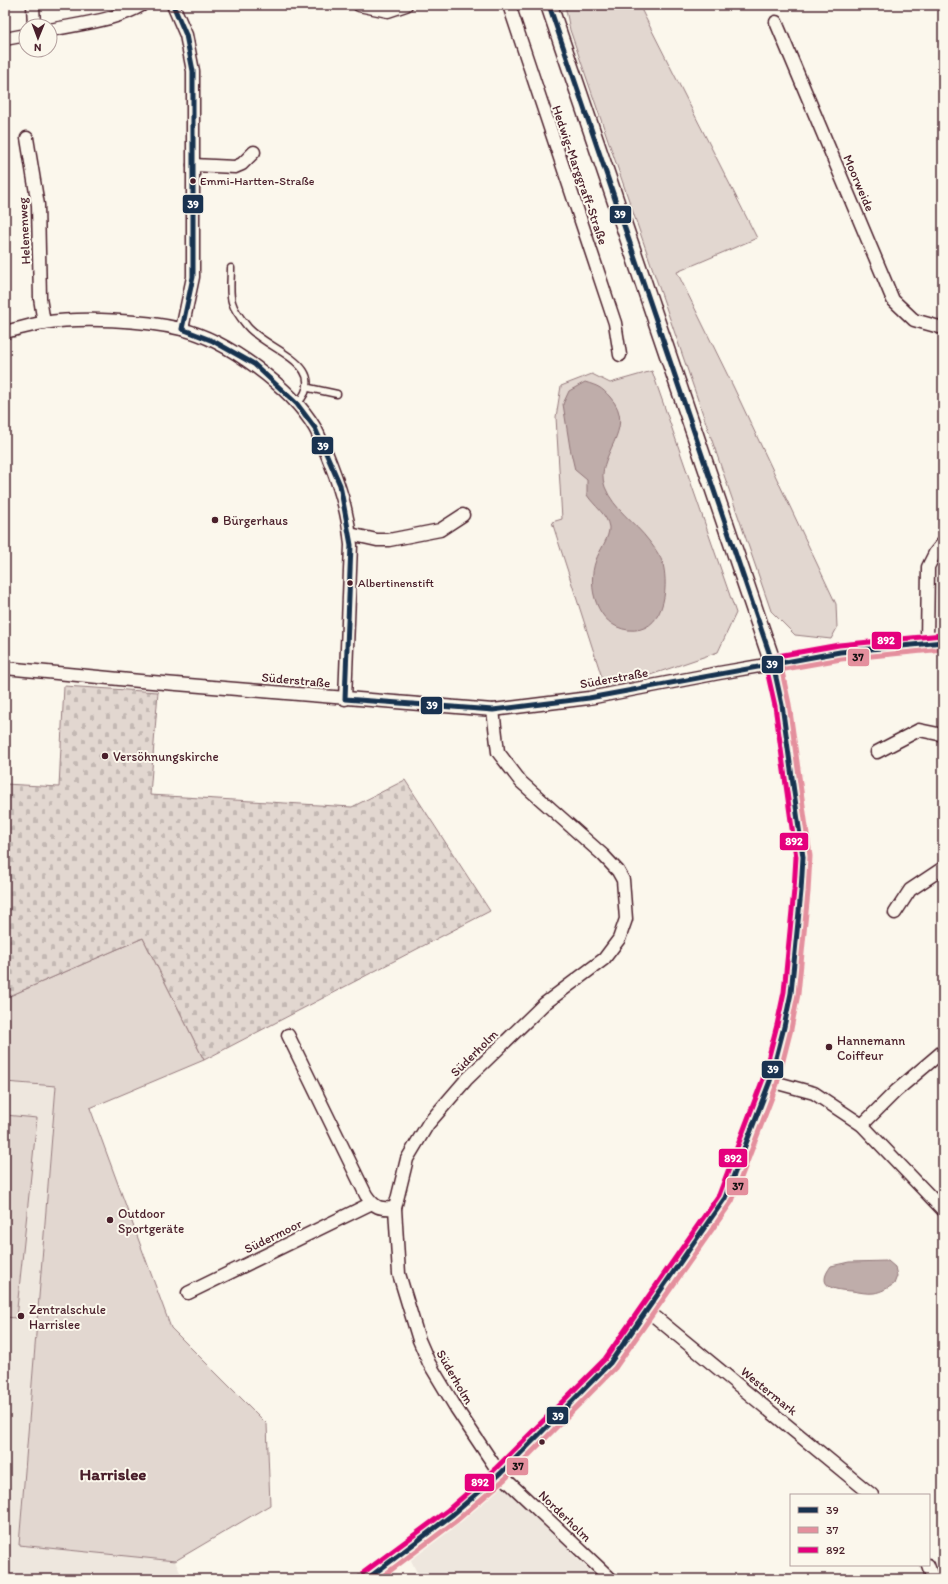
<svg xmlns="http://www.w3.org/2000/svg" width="948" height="1584" font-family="Itim,sans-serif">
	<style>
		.built { fill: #eee7de }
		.green { fill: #e2d7d0; stroke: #967b7e }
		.cemetery { fill: url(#cemetery-stones); stroke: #967b7e }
		.water { fill: #bfadaa; stroke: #907477 }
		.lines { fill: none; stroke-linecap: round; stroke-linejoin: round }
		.lane-casing { stroke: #4a1f2b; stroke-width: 9 }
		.street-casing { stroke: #4a1f2b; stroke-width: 15 }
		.secondary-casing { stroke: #4a1f2b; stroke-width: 19 }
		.lane { stroke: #fbf7ec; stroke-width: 6 }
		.street { stroke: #fbf7ec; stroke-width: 12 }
		.secondary { stroke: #fbf7ec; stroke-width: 16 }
		.bus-1-casing { stroke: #fbf7ec; stroke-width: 8 }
		.bus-2-casing { stroke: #fbf7ec; stroke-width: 8 }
		.bus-3-casing { stroke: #fbf7ec; stroke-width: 8 }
		.bus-1 { stroke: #193250; stroke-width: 5 }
		.bus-2 { stroke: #e48f9d; stroke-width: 5 }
		.bus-3 { stroke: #e5007d; stroke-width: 5 }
		.bus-dot { fill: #4a1f2b; stroke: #fbf7ec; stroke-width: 1.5 }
		.labels { text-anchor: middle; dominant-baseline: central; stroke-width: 4; stroke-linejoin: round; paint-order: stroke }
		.bus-label { font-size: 12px; fill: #4a1f2b; stroke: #fbf7ec; text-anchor: start }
		.street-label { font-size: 13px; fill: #4a1f2b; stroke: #fbf7ec }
		.poi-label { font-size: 13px; fill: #4a1f2b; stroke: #fbf7ec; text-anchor: start }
		.district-label { font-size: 17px; font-weight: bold; fill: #4a1f2b; stroke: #fbf7ec }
		.line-badge { stroke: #fbf7ec; stroke-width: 1.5 }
		.badge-label { font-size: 11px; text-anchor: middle; font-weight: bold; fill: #fff }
		.pale-badge-label { font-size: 11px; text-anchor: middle; font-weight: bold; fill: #111 }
	</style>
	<defs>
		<pattern id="cemetery-stones" width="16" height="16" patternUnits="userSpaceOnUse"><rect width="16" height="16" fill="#e2d7d0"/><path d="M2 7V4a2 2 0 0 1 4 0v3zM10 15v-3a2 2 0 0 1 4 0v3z" fill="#c3b8b3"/></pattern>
	</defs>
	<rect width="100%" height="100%" fill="#fbf7ec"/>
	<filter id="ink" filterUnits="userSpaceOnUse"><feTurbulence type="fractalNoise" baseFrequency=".025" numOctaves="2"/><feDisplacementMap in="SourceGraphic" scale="8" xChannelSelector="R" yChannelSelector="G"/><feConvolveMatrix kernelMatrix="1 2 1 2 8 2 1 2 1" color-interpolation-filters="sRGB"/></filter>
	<g filter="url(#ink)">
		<g class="built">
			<polygon points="5,1082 56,1086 19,1545 175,1561 183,1579 5,1579"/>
			<polygon points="501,1484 598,1579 420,1579 408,1554"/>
		</g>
		<g class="green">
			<polygon points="565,5 639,5 757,238 677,272 733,386 836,604 837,628 831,639 795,635 771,611 570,30"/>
			<polygon points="652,371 736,613 718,652 606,690 552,522 562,519 556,417 561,386 592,374 610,383"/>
			<polygon points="143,938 204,1060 90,1108 171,1328 267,1424 270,1505 175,1561 19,1545 56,1086 5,1082 5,998"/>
			<polygon points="5,1115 37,1118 16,1318 5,1317"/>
		</g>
		<polygon class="cemetery" points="64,686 158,692 150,795 352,807 405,780 490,911 204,1060 143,938 5,998 5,784 59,787"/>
		<g class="water">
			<path d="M585,382C598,386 601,387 610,397C639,429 593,456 605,487C614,510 635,522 649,541C654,547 661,557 663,564C669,589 664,634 628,630C597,626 586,587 596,560C599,551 610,537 609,527C607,514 594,506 587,495V480L575,470L570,448L563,404L569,391Z"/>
			<path d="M888,1261L895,1267L897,1276L894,1284C888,1288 881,1292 874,1293C867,1294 859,1292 852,1291C834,1290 815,1287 831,1266L849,1262Z"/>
		</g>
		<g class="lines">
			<g class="lane-casing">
				<g id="lane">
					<path d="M231,268C231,279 229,293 232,302C234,310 242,320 247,326C266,350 333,365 297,404"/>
					<polyline points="309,388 337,394"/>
				</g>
			</g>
			<g class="street-casing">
				<g id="street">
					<polyline points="33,5 34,26"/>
					<polyline points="173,5 186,35 193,71 193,277 182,329"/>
					<polyline points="359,5 388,11 406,5"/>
					<polyline points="509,5 615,323 620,355"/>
					<polyline points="776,22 893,300 914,320 943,328"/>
					<path d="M50,30C78,24 118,20 142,5"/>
					<polyline points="5,39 26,35"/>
					<polyline points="27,138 38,205 40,298 44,323"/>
					<polyline points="193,165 235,167 242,164 254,152"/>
					<path d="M5,332C18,329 30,325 43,323C82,317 143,320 181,329C227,340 291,387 315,428C319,435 322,444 326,452C339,484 348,511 351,545L345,699"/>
					<polyline points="350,534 377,540 389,540 440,530 463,515"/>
					<polyline points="927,642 928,567 935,553 943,543"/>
					<polyline points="5,668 140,681 493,710 589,698 719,673 840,652 943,642"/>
					<polyline points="493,710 498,752 521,782 603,855 618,871 623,880 626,919 619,939 604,959 544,1004 466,1080 428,1124 407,1159 395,1208 399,1274 419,1340 429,1363 456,1408 500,1474 611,1579"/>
					<polyline points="877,752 919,730 943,735"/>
					<polyline points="895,913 910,890 943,868"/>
					<path d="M288,1035L366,1195C375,1208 379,1209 395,1208"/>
					<polyline points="770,1081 814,1093 862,1125 943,1210"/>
					<polyline points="862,1125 896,1091 943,1051"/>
					<polyline points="188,1293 372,1203"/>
					<polyline points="648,1311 872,1495"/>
					<polyline points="928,1565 933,1579"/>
				</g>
			</g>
			<g class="secondary-casing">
				<polyline id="secondary" points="367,1579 452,1515 500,1474 610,1363 725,1198 770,1081 784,1027 791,993 801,891 803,857 793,777 782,705 773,664 549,5"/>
			</g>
			<use href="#lane" class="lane"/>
			<use href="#street" class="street"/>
			<use href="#secondary" class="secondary"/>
			<g class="bus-1-casing">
				<g id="bus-1">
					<polyline points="173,5 186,35 193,71 193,277 182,329 213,341 254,364 297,404 315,428 340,485 351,545 345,699 493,710 589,698 840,652 943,642"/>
					<polyline points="367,1579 452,1515 500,1474 610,1363 725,1198 770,1081 784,1027 791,993 801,891 803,857 782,705 773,664 549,5"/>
				</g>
			</g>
			<g class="bus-2-casing">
				<g id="bus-2">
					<polyline points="774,671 841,659 943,649"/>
					<polyline points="379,1579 456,1521 505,1479 615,1368 732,1201 777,1084 791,1029 798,994 808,892 810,856 789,704 780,662"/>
				</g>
			</g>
			<g class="bus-3-casing">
				<g id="bus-3">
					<polyline points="772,657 839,645 942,635"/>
					<polyline points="363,1573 448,1510 495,1469 605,1359 719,1195 763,1079 777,1025 784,992 794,890 796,857 775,706 766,666"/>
				</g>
			</g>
			<use href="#bus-1" class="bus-1"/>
			<use href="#bus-2" class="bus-2"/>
			<use href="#bus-3" class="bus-3"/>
		</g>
	</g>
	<g class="bus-dot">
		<circle cx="193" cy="181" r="3.5"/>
		<circle cx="215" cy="520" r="4"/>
		<circle cx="350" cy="583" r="3.5"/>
		<circle cx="105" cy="756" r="4"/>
		<circle cx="829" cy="1047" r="4"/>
		<circle cx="110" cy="1220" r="4"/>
		<circle cx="21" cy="1316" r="4"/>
		<circle cx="542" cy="1442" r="3.5"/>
	</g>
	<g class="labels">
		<g class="bus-label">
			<text x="200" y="181">Emmi-Hartten-Straße</text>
			<text x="358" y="583">Albertinenstift</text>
		</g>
		<g class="street-label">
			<text transform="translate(580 175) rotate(71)">Hedwig-Marggraff-Straße</text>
			<text transform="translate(859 183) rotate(67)">Moorweide</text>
			<text transform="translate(24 231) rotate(-93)">Helenenweg</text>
			<text transform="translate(614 678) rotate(-10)">Süderstraße</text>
			<text transform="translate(296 680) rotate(5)">Süderstraße</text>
			<text transform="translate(474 1053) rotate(-45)">Süderholm</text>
			<text transform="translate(273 1236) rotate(-26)">Südermoor</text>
			<text transform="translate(455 1377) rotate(60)">Süderholm</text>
			<text transform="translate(769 1391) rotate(39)">Westermark</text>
			<text transform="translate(565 1516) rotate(44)">Norderholm</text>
		</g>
		<g class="poi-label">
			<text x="223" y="520">Bürgerhaus</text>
			<text x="113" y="756">Versöhnungskirche</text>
			<text x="837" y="1040">Hannemann<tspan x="837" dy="15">Coiffeur</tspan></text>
			<text x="118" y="1213">Outdoor<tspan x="118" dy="15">Sportgeräte</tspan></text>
			<text x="29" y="1309">Zentralschule<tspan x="29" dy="15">Harrislee</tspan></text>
		</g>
		<g class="district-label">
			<text x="113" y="1474">Harrislee</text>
		</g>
	</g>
	<g class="line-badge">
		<rect x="182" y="194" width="22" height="20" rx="4" fill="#193250"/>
		<rect x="609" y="205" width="23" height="19" rx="4" fill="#193250"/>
		<rect x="311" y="436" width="23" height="19" rx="4" fill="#193250"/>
		<rect x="871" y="631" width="31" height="19" rx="4" fill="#e5007d"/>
		<rect x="847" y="648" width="23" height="19" rx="4" fill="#e48f9d"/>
		<rect x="761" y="655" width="23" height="19" rx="4" fill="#193250"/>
		<rect x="420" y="696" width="23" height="19" rx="4" fill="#193250"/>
		<rect x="779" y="832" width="30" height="19" rx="4" fill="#e5007d"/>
		<rect x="761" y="1060" width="23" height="19" rx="4" fill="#193250"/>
		<rect x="718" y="1148" width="30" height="20" rx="4" fill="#e5007d"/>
		<rect x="726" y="1177" width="23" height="19" rx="4" fill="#e48f9d"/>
		<rect x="546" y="1406" width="23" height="19" rx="4" fill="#193250"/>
		<rect x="506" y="1457" width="23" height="19" rx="4" fill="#e48f9d"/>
		<rect x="464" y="1473" width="31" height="19" rx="4" fill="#e5007d"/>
	</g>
	<g class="badge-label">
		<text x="193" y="208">39</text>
		<text x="620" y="218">39</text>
		<text x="323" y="450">39</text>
		<text x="886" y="644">892</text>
		<text x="772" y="668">39</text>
		<text x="432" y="709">39</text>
		<text x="794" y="845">892</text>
		<text x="773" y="1073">39</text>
		<text x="733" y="1162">892</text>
		<text x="558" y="1420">39</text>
		<text x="480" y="1486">892</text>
	</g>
	<g class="pale-badge-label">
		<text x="858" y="661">37</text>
		<text x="738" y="1190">37</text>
		<text x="518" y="1470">37</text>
	</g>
	<rect width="948" height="1584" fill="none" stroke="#fbf7ec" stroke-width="20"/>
	<rect x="10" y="10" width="928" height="1564" fill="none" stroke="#4a1f2b" stroke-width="1.5" filter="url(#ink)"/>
	<rect x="790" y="1494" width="140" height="72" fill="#fbf7ec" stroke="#b4a19f"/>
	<rect x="798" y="1507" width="20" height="6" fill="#193250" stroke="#b4a19f"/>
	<text x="826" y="1514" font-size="12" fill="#4a1f2b">39</text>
	<rect x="798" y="1527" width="20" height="6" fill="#e48f9d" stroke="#b4a19f"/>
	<text x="826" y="1534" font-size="12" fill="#4a1f2b">37</text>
	<rect x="798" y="1547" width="20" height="6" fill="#e5007d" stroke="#b4a19f"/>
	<text x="826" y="1554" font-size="12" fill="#4a1f2b">892</text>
	<g transform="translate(38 38) rotate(181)"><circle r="19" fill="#fbf7ec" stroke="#b4a19f"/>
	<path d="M0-3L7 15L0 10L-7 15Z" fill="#4a1f2b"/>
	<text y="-6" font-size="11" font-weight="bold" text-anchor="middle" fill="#4a1f2b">N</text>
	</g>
</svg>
